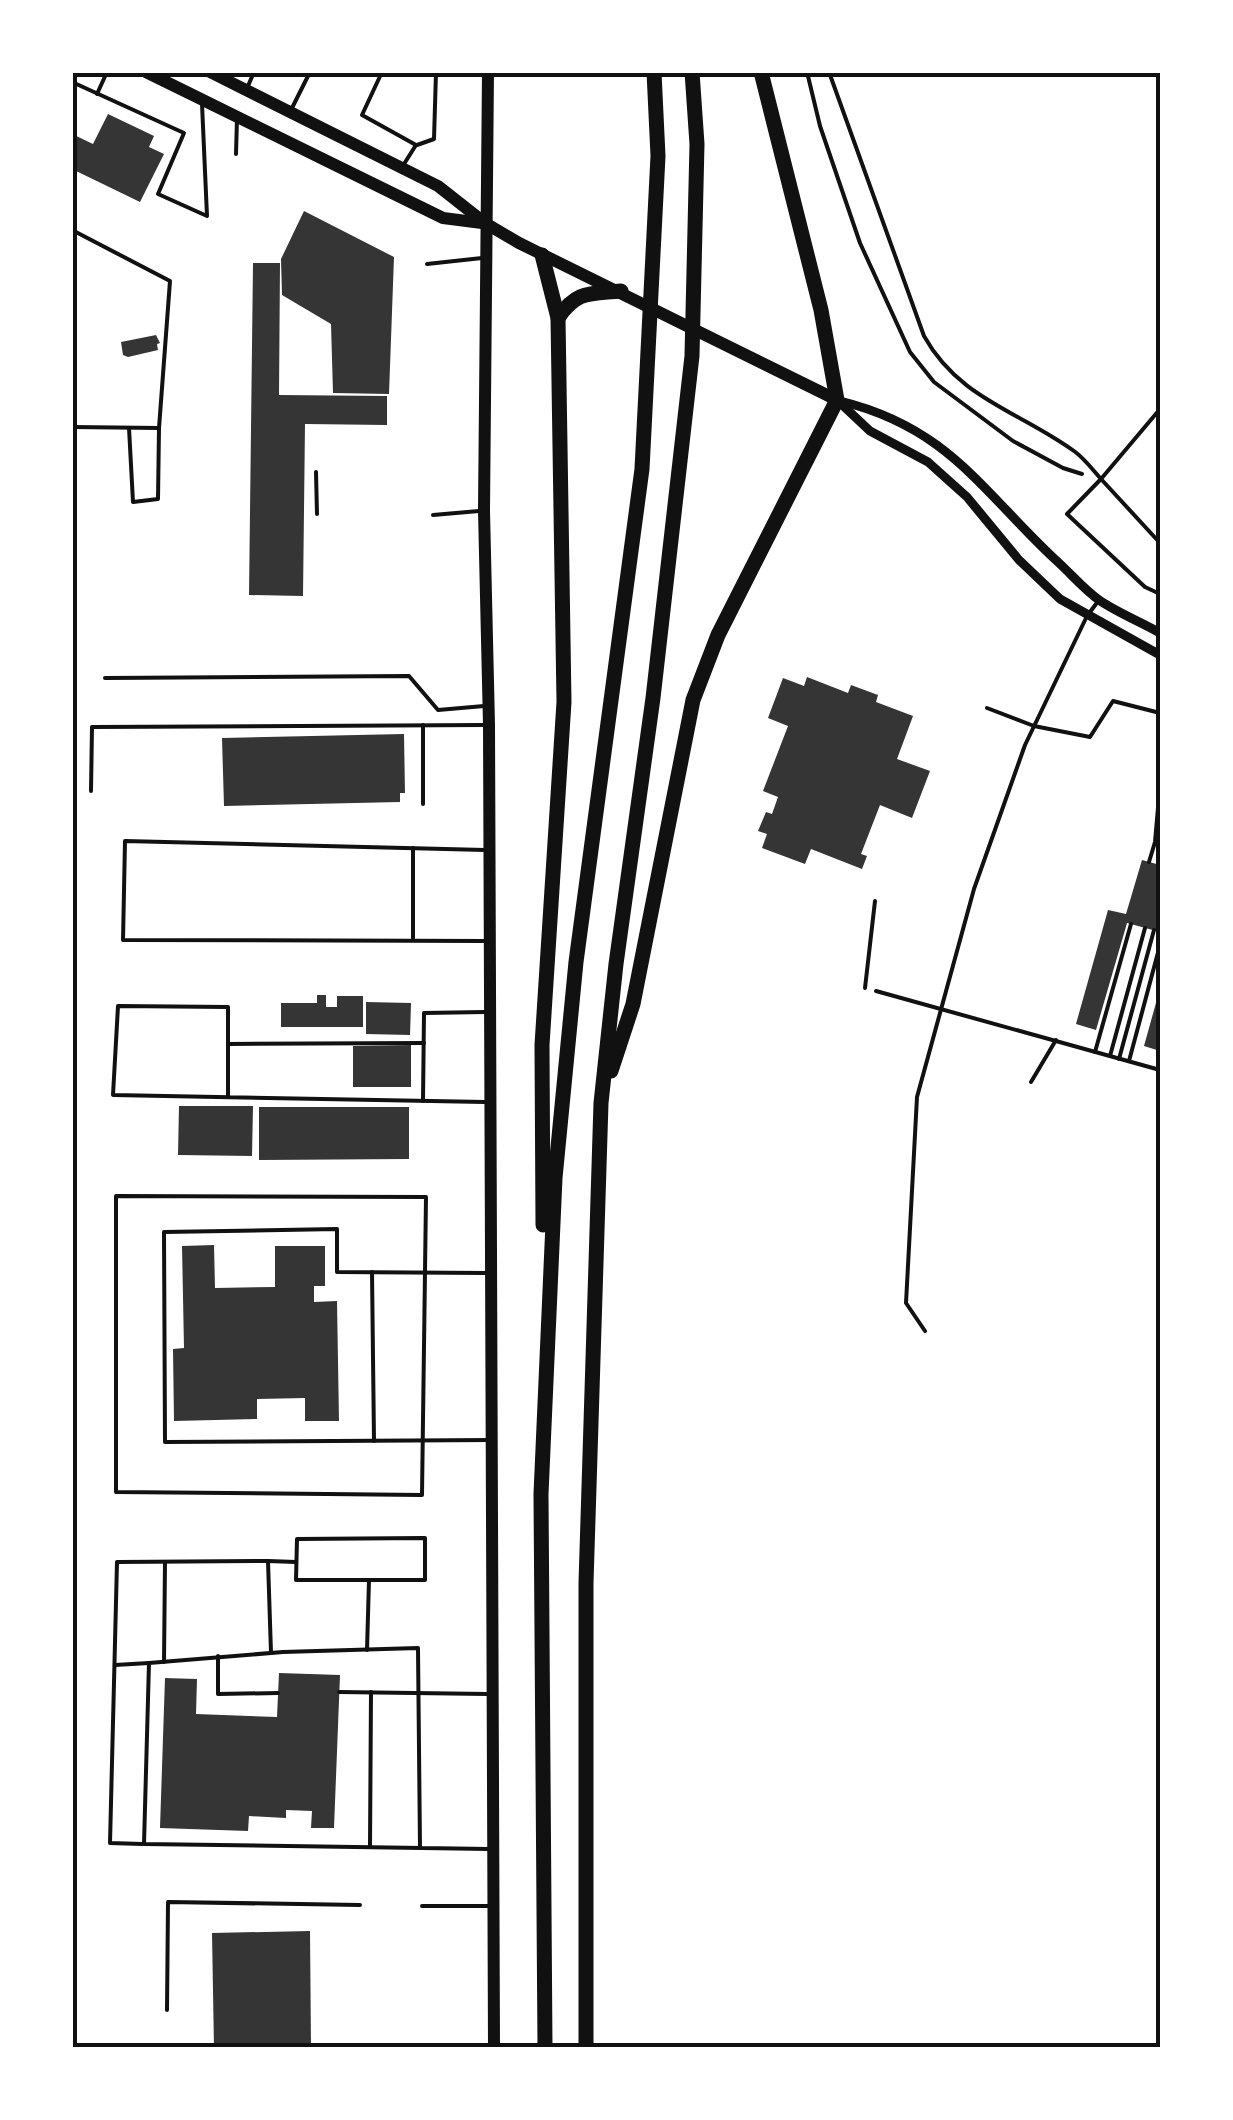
<svg xmlns="http://www.w3.org/2000/svg" width="1233" height="2120" font-family="Overpass,sans-serif">
	<style>
		.building { fill: #353535 }
		.lines { fill: none; stroke-linecap: round; stroke-linejoin: round }
		.path { stroke: #111; stroke-width: 4 }
		.service { stroke: #111; stroke-width: 4 }
		.minor { stroke: #111; stroke-width: 9 }
		.secondary { stroke: #111; stroke-width: 12 }
		.motorway { stroke: #111; stroke-width: 15 }
		.neatline { fill: none; stroke: #111; stroke-width: 4 }
	</style>
	<rect width="100%" height="100%" fill="#fff"/>
	<g class="building">
		<polygon points="108,114 154,136 149,147 164,154 140,202 72,169 72,134 93,144"/>
		<polygon points="304,211 394,257 389,394 333,393 331,324 282,295 281,259"/>
		<polygon points="253,263 280,263 279,395 387,396 387,425 305,424 303,596 249,595"/>
		<polygon points="156,335 160,343 157,344 158,350 128,357 123,355 121,342"/>
		<polygon points="807,677 848,693 851,685 878,695 876,702 913,716 897,759 930,771 912,818 880,805 861,854 867,856 862,869 811,849 805,864 762,848 767,834 758,831 766,812 772,814 778,797 763,791 788,726 768,718 783,678 804,686"/>
		<polygon points="404,734 405,793 400,793 400,802 224,806 222,738"/>
		<polygon points="1142,860 1160,865 1160,932 1127,923 1096,1030 1076,1024 1108,910 1126,914"/>
		<polygon points="1159,992 1160,992 1160,1051 1144,1046"/>
		<polygon points="317,995 326,995 326,1007 337,1007 337,996 363,996 363,1027 281,1027 281,1003 317,1003"/>
		<polygon points="366,1002 411,1003 410,1035 366,1034"/>
		<polygon points="411,1045 411,1087 353,1087 353,1046"/>
		<polygon points="179,1106 253,1106 252,1156 178,1155"/>
		<polygon points="259,1107 409,1107 409,1159 259,1160"/>
		<polygon points="214,1245 215,1288 275,1287 275,1246 325,1246 325,1286 314,1286 314,1302 337,1301 339,1421 305,1421 305,1398 257,1399 257,1419 174,1421 173,1349 184,1348 182,1246"/>
		<polygon points="279,1673 340,1675 334,1828 311,1828 312,1811 286,1810 286,1818 249,1816 248,1831 160,1828 165,1678 197,1679 196,1714 277,1717"/>
		<polygon points="310,1931 311,2048 214,2048 212,1933"/>
	</g>
	<g class="lines">
		<polyline class="path" points="807,72 820,126 860,243 910,352 934,382 1013,441 1063,468 1082,474"/>
		<g class="service">
			<polyline points="382,72 362,115 416,145 404,164"/>
			<path d="M829,72L924,336C959,399 1019,411 1074,451C1084,458 1093,470 1101,479L1067,514L1145,587L1160,594"/>
			<polyline points="72,82 184,133 158,194 207,216 202,104"/>
			<polyline points="248,86 254,72"/>
			<polyline points="97,94 107,72"/>
			<polyline points="292,108 310,72"/>
			<polyline points="417,145 434,139 436,72"/>
			<polyline points="236,154 237,118"/>
			<polyline points="72,230 170,281 159,428 158,499 133,502 129,428"/>
			<polyline points="427,264 482,258"/>
			<polyline points="1160,409 1101,479 1160,543"/>
			<polyline points="72,427 159,428"/>
			<polyline points="316,472 317,514"/>
			<polyline points="433,515 479,511"/>
			<polyline points="105,678 409,676 438,710 484,706"/>
			<polyline points="987,708 1034,726 1090,737 1113,701 1160,713"/>
			<polyline points="91,791 92,727 484,725"/>
			<polyline points="423,804 423,725"/>
			<polyline points="413,848 413,938"/>
			<polyline points="485,850 125,841 123,940 485,941"/>
			<polyline points="1149,862 1155,842 1160,785"/>
			<polyline points="865,988 875,901"/>
			<polyline points="876,991 1160,1070"/>
			<polyline points="228,1044 424,1043"/>
			<polyline points="1095,1052 1131,924"/>
			<polyline points="1110,1056 1145,928"/>
			<polyline points="1119,1059 1154,930"/>
			<polyline points="1129,1061 1160,945"/>
			<polyline points="1031,1082 1056,1040"/>
			<polyline points="228,1097 228,1007 118,1006 113,1095 485,1102"/>
			<polyline points="423,1101 424,1013 485,1012"/>
			<polygon points="116,1196 426,1197 422,1495 116,1492"/>
			<polyline points="372,1272 374,1441"/>
			<polyline points="486,1273 337,1272 337,1229 164,1232 165,1442 491,1440"/>
			<polyline points="925,1331 906,1303 917,1097 974,889 1025,745 1087,616 1099,600"/>
			<polygon points="425,1538 425,1580 296,1580 297,1539"/>
			<polyline points="268,1561 296,1562"/>
			<polyline points="367,1650 369,1580"/>
			<polyline points="218,1656 218,1694 278,1693"/>
			<polyline points="164,1662 165,1562"/>
			<polyline points="115,1665 149,1663"/>
			<polyline points="339,1692 488,1694"/>
			<polyline points="142,1844 110,1843 117,1562 268,1561 271,1653"/>
			<polyline points="370,1847 371,1692"/>
			<polyline points="420,1848 418,1648 283,1652 149,1663 144,1844 489,1849"/>
			<polyline points="422,1906 489,1906"/>
			<polyline points="167,2010 168,1902 360,1905"/>
		</g>
		<g class="minor">
			<polyline points="837,400 870,431 928,462 967,497 1019,560 1060,599 1160,655"/>
			<path d="M840,401C950,428 982,492 1059,563C1072,575 1085,590 1099,600C1118,613 1141,622 1160,633"/>
		</g>
		<g class="secondary">
			<polyline points="146,72 443,218 482,223"/>
			<polyline points="210,72 438,186 485,223 519,243 837,400"/>
			<polyline points="488,72 484,511 489,725 494,2048"/>
		</g>
		<g class="motorway">
			<polyline points="542,255 558,318 564,702 542,1045 543,1225"/>
			<path d="M558,318C577,290 590,294 621,291"/>
			<polyline points="611,1071 633,1004 693,700 718,635 837,400 821,310 761,72"/>
			<polyline points="545,2048 541,1494 555,1178 576,962 642,469 658,156 654,72"/>
			<polyline points="586,2048 586,1583 601,1103 616,964 653,698 692,356 697,144 692,72"/>
		</g>
	</g>
	<rect width="1233" height="2120" fill="none" stroke="#ffffff" stroke-width="150"/>
	<rect x="75" y="75" width="1083" height="1970" class="neatline"/>
</svg>
